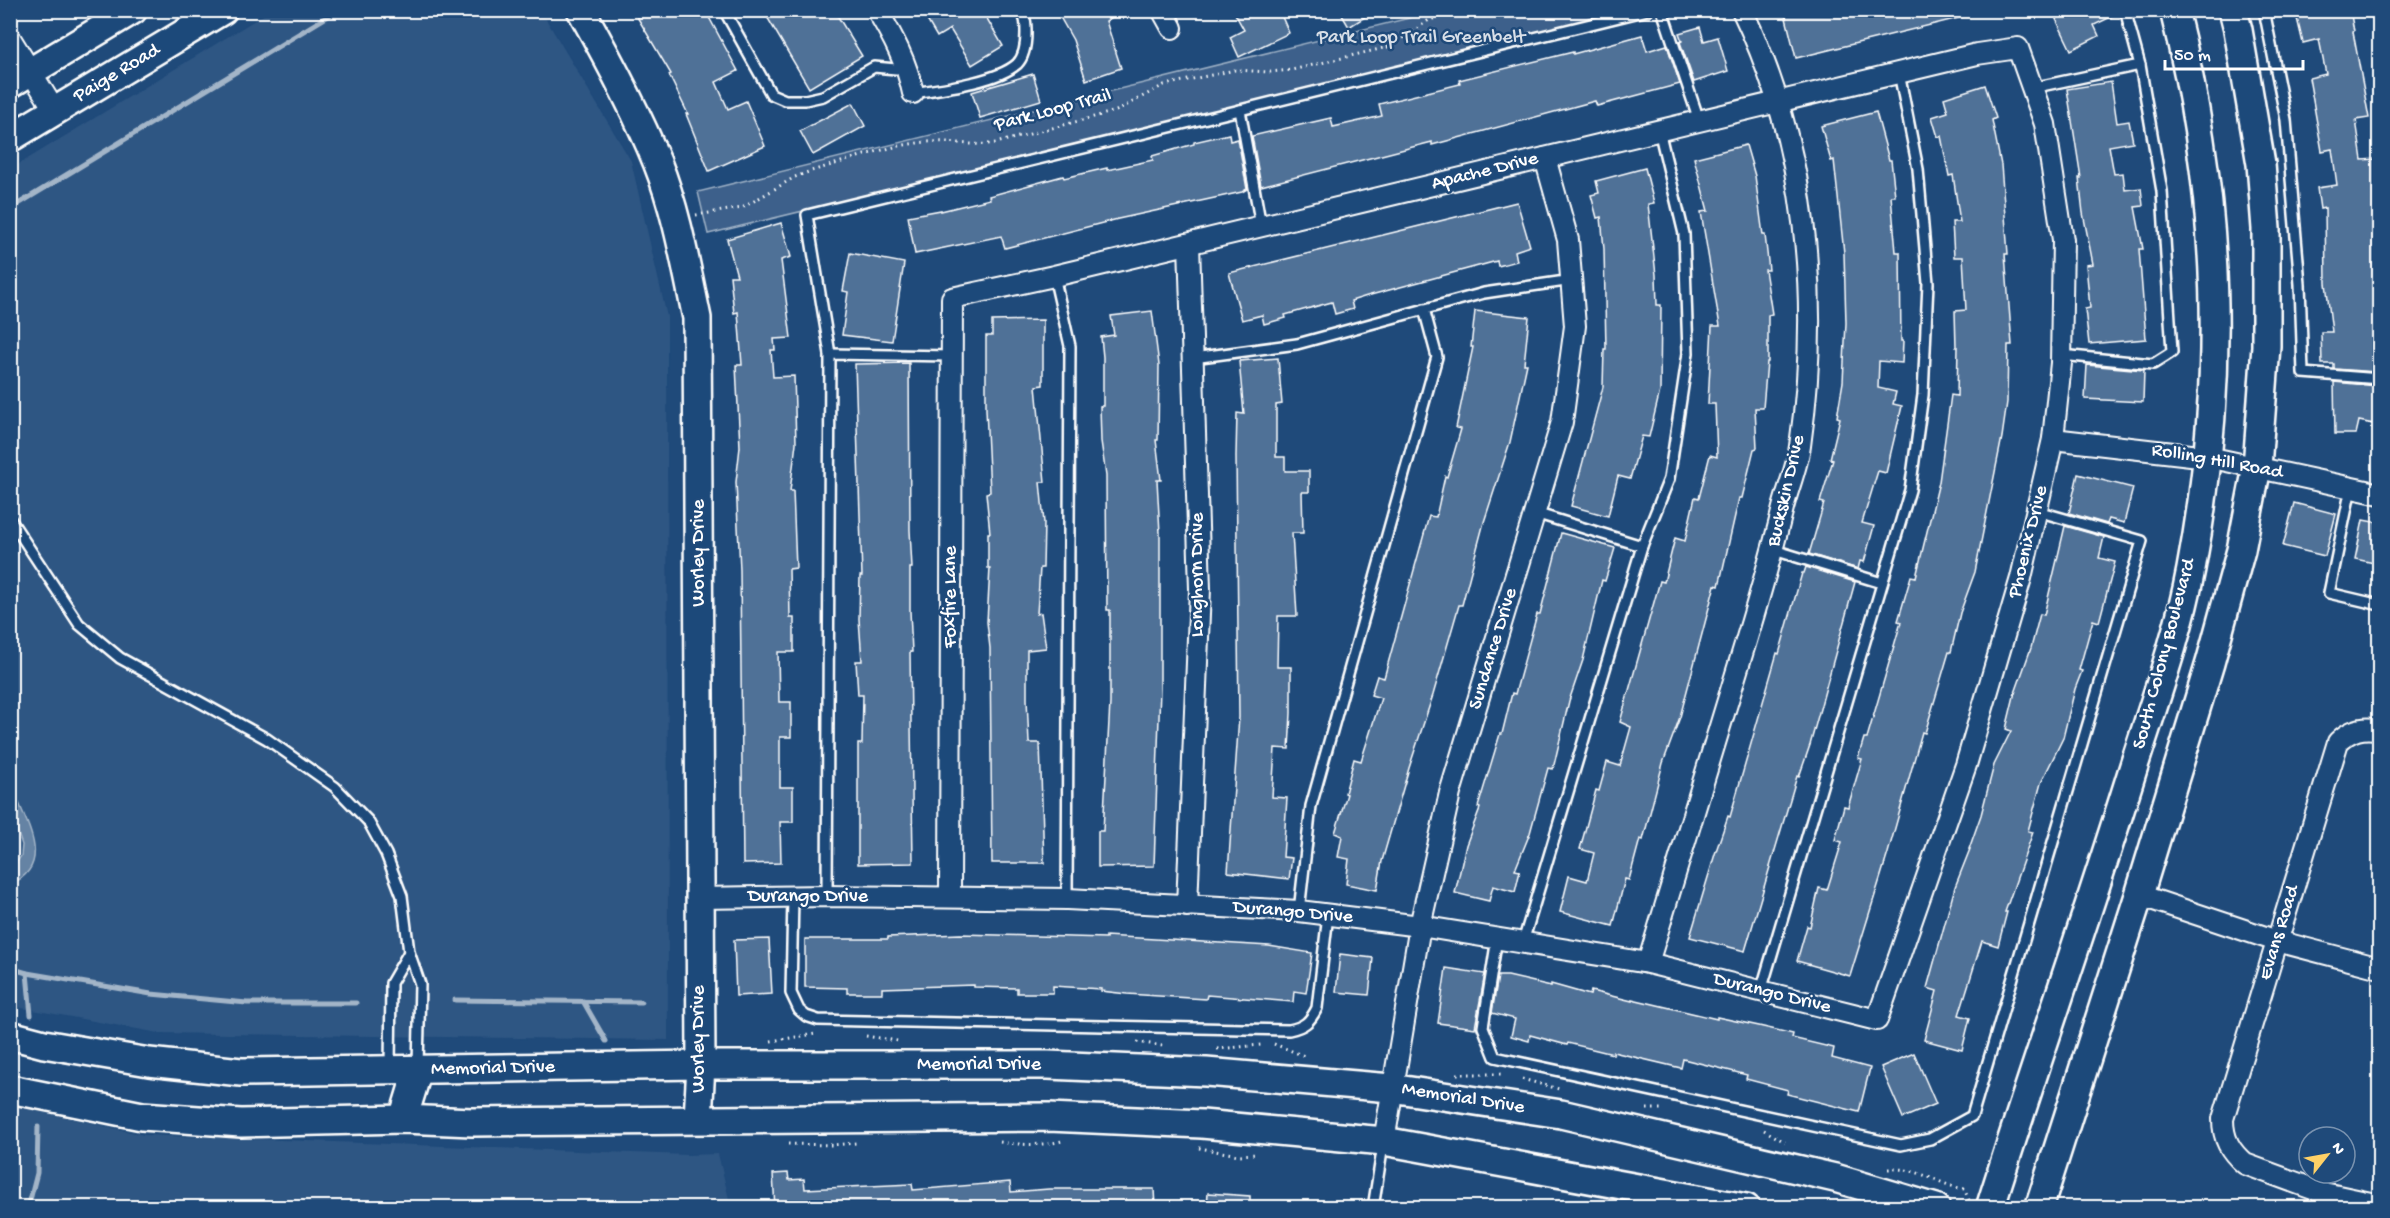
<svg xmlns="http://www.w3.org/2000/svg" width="2390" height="1218" font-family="'Gochi Hand',sans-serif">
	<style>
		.built { fill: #2e5683 }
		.green { fill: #3c618b; stroke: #9eb0c5; stroke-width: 1.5 }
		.water { fill: #6583a4; stroke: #a3b5c8; stroke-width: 1.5 }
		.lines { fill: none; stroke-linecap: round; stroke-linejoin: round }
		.stream { stroke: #a3b5c8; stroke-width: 5 }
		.building { fill: #507197; stroke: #fff; stroke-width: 1.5 }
		.lane-casing { stroke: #fff; stroke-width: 14 }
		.street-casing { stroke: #fff; stroke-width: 24 }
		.secondary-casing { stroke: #fff; stroke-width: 32 }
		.path { stroke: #fff; stroke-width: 3; stroke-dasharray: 1.5 4.5; stroke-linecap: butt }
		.lane { stroke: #1f4a7a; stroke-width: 9 }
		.street { stroke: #1f4a7a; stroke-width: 20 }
		.secondary { stroke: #1f4a7a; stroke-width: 27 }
		.labels { text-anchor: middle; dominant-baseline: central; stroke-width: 5; stroke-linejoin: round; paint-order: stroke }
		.park-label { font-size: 20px; fill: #d8dfe8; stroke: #1f4a7a }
		.street-label { font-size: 20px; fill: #fff; stroke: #1f4a7a }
	</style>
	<rect width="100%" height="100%" fill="#1f4a7a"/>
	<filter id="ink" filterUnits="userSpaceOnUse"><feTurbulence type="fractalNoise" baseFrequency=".0167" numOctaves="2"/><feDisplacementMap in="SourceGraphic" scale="12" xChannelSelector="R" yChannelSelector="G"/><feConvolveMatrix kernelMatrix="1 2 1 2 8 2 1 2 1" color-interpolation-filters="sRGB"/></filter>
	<g filter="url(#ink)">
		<g class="built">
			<polygon points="270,11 541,11 631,161 667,317 668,1040 159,1033 11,1006 11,169"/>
			<polygon points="11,1105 144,1135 687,1155 718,1154 731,1207 11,1207"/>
		</g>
		<polygon class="green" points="1438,11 1629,11 708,234 698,192"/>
		<path class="water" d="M11,767C11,775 12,783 14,790C24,821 56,864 11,884V870L21,856L22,845L11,813Z"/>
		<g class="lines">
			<g class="stream">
				<polyline points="10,209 338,10"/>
				<polyline points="10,968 27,973 151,994 247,1003 356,1003"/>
				<polyline points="27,973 31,1015"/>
				<polyline points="455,1000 641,1002"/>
				<polyline points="583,1001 606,1041"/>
				<polyline points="28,1208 37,1173 38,1127"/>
			</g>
		</g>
		<g class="building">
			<polygon points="633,10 705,10 738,71 716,82 728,109 746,101 765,146 709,171 686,114 688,114 669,75 671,74"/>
			<polygon points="763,10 834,10 862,56 809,88"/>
			<polygon points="921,10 982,10 1003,46 972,65 950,29 937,37"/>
			<polygon points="1056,10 1123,10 1106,21 1121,68 1086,80 1073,40"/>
			<polygon points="1233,10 1279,10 1289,33 1239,57 1230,37 1244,30"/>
			<polygon points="1339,10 1376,10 1349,27"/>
			<polygon points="1784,10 1962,10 1963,17 1796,58"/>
			<polygon points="2072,10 2118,10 2119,13 2094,25 2099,36 2071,50 2056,19"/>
			<polygon points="2295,10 2350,10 2354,31 2353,32 2369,118 2356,120 2362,160 2376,159 2379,187 2379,250 2378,250 2379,363 2377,363 2377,372 2334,369 2334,364 2322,364 2321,332 2332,332 2326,283 2325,208 2320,209 2317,188 2337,185 2332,149 2322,151 2309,78 2326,74 2319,39 2303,43"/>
			<polygon points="1700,27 1704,41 1718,37 1728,71 1694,82 1680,42 1682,41 1679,33"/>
			<polygon points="1642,35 1647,51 1667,45 1680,84 1597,106 1595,101 1432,145 1432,142 1261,186 1252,136 1331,118 1333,127 1382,116 1379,104 1460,84 1459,80 1573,52 1573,54"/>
			<polygon points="1033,74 1041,100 980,118 972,92"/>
			<polygon points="2111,82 2117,123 2129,121 2133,142 2109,146 2114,174 2123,173 2125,190 2141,188 2143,206 2135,207 2143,249 2139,249 2146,339 2089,344 2085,309 2090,308 2086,265 2093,264 2083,213 2079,178 2081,178 2067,89"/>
			<polygon points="1985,85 1996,118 1992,120 2001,165 2008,254 2005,254 2012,345 2008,345 2007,402 2002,437 1975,572 1960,613 1951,652 1949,652 1925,733 1922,732 1888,853 1850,976 1797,961 1807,926 1810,927 1819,888 1827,890 1842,842 1835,840 1844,806 1848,807 1862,759 1858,758 1864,738 1867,738 1901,622 1898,621 1911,576 1916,577 1939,482 1951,395 1957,396 1958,347 1956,347 1955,311 1966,310 1963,257 1954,257 1952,222 1960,222 1953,175 1949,176 1941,136 1938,137 1932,117 1948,112 1944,98"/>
			<polygon points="853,103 865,126 813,155 800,131"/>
			<polygon points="1876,112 1889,160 1891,160 1895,196 1891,196 1896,252 1900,252 1901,341 1903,341 1902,363 1879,361 1878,388 1896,392 1893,404 1902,406 1886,473 1878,471 1862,523 1874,526 1864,562 1860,561 1858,569 1809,554 1824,503 1820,502 1833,460 1830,459 1840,418 1837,417 1843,382 1846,323 1844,253 1834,160 1831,161 1821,126"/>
			<polygon points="1229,134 1230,141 1238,139 1247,189 1242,192 1118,219 1005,248 1001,236 915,254 908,216 941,210 941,211 990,199 989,196 1063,176 1064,178 1107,168 1107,170 1153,160 1152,156 1194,144 1194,142"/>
			<polygon points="1746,145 1755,176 1763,235 1765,235 1769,270 1765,270 1772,314 1768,315 1768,362 1767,362 1763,408 1755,408 1757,448 1754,449 1742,498 1739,498 1719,586 1715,585 1680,717 1663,763 1643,840 1640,839 1629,880 1625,879 1613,926 1560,912 1569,876 1587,881 1594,853 1580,849 1596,790 1599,791 1607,762 1620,766 1631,727 1620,722 1660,581 1664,582 1675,538 1685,541 1695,497 1699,498 1710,455 1717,457 1715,404 1708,404 1712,326 1720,326 1701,212 1708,211 1694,158"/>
			<polygon points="1645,168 1654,203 1648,204 1656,275 1657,305 1661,305 1660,391 1649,437 1642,436 1630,479 1618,476 1608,516 1571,506 1603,387 1604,349 1606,349 1604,249 1601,217 1597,218 1591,195 1599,193 1596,181"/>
			<polygon points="1517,202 1530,246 1515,251 1517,261 1498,266 1497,261 1367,296 1351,301 1353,309 1335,314 1332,302 1285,315 1286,318 1264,324 1262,315 1242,320 1229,273"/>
			<polygon points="781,223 791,257 781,260 791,338 774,339 775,350 771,350 773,377 794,376 796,443 790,491 793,491 796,568 789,569 790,618 794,618 794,652 778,652 779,702 791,702 791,737 780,737 780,787 793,787 793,822 780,822 781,863 743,864 740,570 736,482 740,447 736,365 742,365 738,312 734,313 730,276 737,276 727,239"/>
			<polygon points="850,253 904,263 892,341 842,335 848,292 843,291"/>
			<polygon points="1152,311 1159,365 1158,440 1156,440 1161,480 1157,480 1160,533 1160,688 1154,866 1098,867 1098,831 1103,831 1110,703 1110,610 1107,610 1106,476 1101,441 1100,406 1103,406 1103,357 1101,337 1114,335 1111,316"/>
			<polygon points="1475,311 1529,317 1524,364 1527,364 1510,442 1484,522 1462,605 1459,605 1433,695 1409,768 1382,861 1377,890 1346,884 1349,859 1338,857 1342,836 1335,833 1347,794 1345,793 1354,759 1361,761 1381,698 1371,695 1377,676 1384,678 1429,516 1436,517 1445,476 1447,477 1461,429 1456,428 1473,347 1471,347"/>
			<polygon points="1043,320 1043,385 1036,386 1045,482 1040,482 1044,523 1043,568 1040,568 1037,614 1041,613 1046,648 1027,650 1027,699 1029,743 1040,743 1044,863 992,863 990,648 987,622 990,568 988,568 988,533 990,533 986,493 990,492 986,409 986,336 992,336 992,321"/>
			<polygon points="1278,358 1282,404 1276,405 1276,457 1285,457 1285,471 1309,471 1309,492 1302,492 1303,533 1292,533 1297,616 1278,616 1277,667 1291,667 1291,713 1289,749 1275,748 1272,797 1287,798 1283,857 1292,858 1289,879 1228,872 1239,717 1236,456 1237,413 1244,414 1239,361"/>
			<polygon points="909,363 910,530 912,568 910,568 910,611 912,652 910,652 913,863 858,864 858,744 862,744 863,695 858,695 856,661 862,661 859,619 860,576 862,576 855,364"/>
			<polygon points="2087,365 2144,370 2143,402 2085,399"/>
			<polygon points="2334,382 2377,386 2378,425 2359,421 2356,434 2335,434"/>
			<polygon points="2078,474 2133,488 2124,523 2109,519 2107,524 2069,513"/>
			<polygon points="2294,503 2336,514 2325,556 2283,546"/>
			<polygon points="2363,520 2379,523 2379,564 2355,559"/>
			<polygon points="2065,526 2104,537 2099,558 2115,562 2099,622 2093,620 2079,670 2082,671 2075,689 2063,738 2041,783 2028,831 2033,832 2005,912 2007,912 1998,946 1982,941 1959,1015 1970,1018 1962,1050 1924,1040 1937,991 1927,988 1955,887 1970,849 1969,849 1981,815 1994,765 2011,731 2006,729 2014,696 2031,648 2040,614 2044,615"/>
			<polygon points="1561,533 1615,548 1605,581 1602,580 1583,660 1569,701 1553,769 1548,768 1530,833 1515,870 1520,871 1515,892 1493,886 1489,901 1455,893 1466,845 1480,808 1478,807 1500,734 1502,734 1512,693 1515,694 1537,614 1540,614"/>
			<polygon points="1806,567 1855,582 1810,745 1799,777 1797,776 1745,951 1690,937 1715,854 1728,816 1730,817 1777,653 1779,654 1802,573 1804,573"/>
			<polygon points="960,934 1106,938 1106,936 1269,946 1312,953 1306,993 1294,991 1293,1002 1207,995 1206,999 1127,994 1101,991 1101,989 1053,986 1053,993 1017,993 1017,988 974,987 974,985 882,988 882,993 847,993 847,988 805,987 805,939 888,939 888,937"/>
			<polygon points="769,939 772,994 736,996 734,940"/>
			<polygon points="1340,954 1373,958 1369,995 1336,992"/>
			<polygon points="1446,968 1485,974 1475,1028 1438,1023"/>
			<polygon points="1498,976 1508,976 1551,986 1551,984 1590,995 1591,991 1632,1001 1632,999 1717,1019 1717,1017 1759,1026 1793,1034 1792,1038 1834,1048 1832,1058 1870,1068 1859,1112 1787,1094 1788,1090 1746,1079 1747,1075 1683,1059 1681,1068 1613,1052 1613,1054 1568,1043 1567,1045 1530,1035 1529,1041 1511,1036 1515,1019 1492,1013"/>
			<polygon points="1914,1053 1936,1104 1903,1118 1881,1067"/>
			<polygon points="788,1173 789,1180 804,1179 805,1189 912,1184 913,1190 1010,1182 1011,1192 1049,1189 1154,1189 1155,1208 775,1208 773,1174"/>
			<polygon points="1208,1193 1250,1196 1250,1208 1207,1208"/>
		</g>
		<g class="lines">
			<g class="lane-casing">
				<g id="lane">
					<polyline points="724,10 771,94 785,100 805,100 823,96 874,67 907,70"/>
					<polyline points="1662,10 1699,120"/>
					<polyline points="2264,10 2286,120 2300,284 2303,373 2380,379"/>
					<polyline points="2032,88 2140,65 2125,10"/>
					<path d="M913,93C939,89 997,82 1017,64C1025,56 1026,43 1026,33C1026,24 1026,18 1021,10"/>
					<polyline points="1240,110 1648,10"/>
					<polyline points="1054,276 1070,346 1067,899"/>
					<polyline points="830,354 807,215 1240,110 1261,226"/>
					<polyline points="2061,355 2153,364 2172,352 2162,191 2140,65"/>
					<polyline points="1193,358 1297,344 1484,293 1572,280"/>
					<polyline points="2351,488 2329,593 2380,605"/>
					<polyline points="1535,513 1642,546"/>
					<polyline points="10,519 79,624 120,658 267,739 335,787 368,821 386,854 402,896 409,952 420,984 418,1066"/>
					<polyline points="1774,550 1882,583"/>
					<polyline points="827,896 830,354 952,356"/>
					<path d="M793,897L791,993L799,1010L806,1016L818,1020L1289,1030C1304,1027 1310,1022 1317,1008L1328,915"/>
					<polyline points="1299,911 1311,806 1437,357 1424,309"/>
					<polyline points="1497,938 1483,1027 1495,1057 1901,1145 1930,1139 1972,1116 2142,541 2037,511"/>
					<polyline points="1523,942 1642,546 1669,479 1688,353 1684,234 1659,130"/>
					<polyline points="1761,991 1910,490 1923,395 1928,283 1918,169 1899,73"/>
					<polyline points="390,1068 391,983 409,952"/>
					<polyline points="1373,1208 1383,1145"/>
				</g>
			</g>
			<g class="street-casing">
				<g id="street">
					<path d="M877,10C893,37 907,63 913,93"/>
					<polyline points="1162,10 1172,28"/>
					<polyline points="10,38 55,111"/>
					<polyline points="2053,439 2208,457 2380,494"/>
					<path d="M2380,730C2363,726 2350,730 2338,742L2223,1119C2223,1139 2230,1151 2245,1164L2324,1193L2380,1205"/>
					<polyline points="2139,895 2277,941 2380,968"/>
					<polyline points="699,898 827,896 1067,899 1299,911 1420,926 1648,963 1877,1020 1966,765 2021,578 2053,439 2061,363 2063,240 2045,124 2018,48 1977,54 1054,276 952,298 950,897"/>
					<polyline points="1187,906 1200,589 1189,244"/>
					<path d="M1648,963C1681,856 1713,748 1746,641C1759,598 1771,556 1782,512C1787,490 1797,468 1800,446C1821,299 1807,145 1742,10"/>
					<polyline points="1384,1141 1420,926 1450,793 1562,422 1575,326 1568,240 1545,158"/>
				</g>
			</g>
			<g class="secondary-casing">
				<g id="secondary">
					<path d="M581,10C609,60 636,110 657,162C677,212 686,266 697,318L701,1065L698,1119"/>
					<polyline points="10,84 133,10"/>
					<polyline points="10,138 223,10"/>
					<polyline points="10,1035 44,1044 149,1062 241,1072 701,1065 1048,1065 1206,1072 1391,1088 1561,1114 1835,1178 1936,1208"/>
					<polyline points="10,1089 142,1116 241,1123 403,1119 472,1122 1049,1117 1202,1124 1384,1141 1746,1208"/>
					<polyline points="403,1119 418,1070"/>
					<path d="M1990,1208C2036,1062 2087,917 2132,772C2153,705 2178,638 2191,569C2227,378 2221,199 2174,10"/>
					<polyline points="2039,1208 2139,895 2210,663 2241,550 2257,467 2266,346 2266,229 2261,164 2238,30 2233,10"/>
				</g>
			</g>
			<g class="path">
				<path d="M696,215L742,208L795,177L811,171C848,161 888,145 927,142C951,140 971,147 996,143L1116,111L1164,85L1235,70L1270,72L1292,70L1392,46L1429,20L1469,10"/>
				<polyline points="866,1036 898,1041"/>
				<polyline points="771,1041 815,1034"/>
				<polyline points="1137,1042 1163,1046"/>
				<polyline points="1274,1044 1307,1057"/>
				<polyline points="1217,1049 1261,1045"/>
				<polyline points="1457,1074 1502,1074"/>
				<polyline points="1522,1079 1559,1089"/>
				<polyline points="1647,1109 1664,1109"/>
				<polyline points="1764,1130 1785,1142"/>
				<path d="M1000,1142C1021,1145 1041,1146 1062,1141"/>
				<polyline points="788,1144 832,1145 856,1143"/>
				<polyline points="1199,1148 1238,1155 1258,1154"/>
				<path d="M1888,1169C1919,1167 1936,1184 1964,1189L1969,1200"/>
			</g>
			<use href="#lane" class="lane"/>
			<use href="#street" class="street"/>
			<use href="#secondary" class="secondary"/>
		</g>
	</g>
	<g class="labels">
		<g class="park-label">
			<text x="1421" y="38">Park Loop Trail Greenbelt</text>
		</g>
		<g class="street-label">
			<text transform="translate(117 74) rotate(-31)">Paige Road</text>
			<text transform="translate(1053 111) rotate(-15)">Park Loop Trail</text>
			<text transform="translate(1485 172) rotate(-14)">Apache Drive</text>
			<text transform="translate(2217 462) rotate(10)">Rolling Hill Road</text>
			<text transform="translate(1787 491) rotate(-77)">Buckskin Drive</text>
			<text transform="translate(2029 542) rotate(-76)">Phoenix Drive</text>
			<text transform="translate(699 553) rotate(-90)">Worley Drive</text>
			<text transform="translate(1198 575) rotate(-90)">Longhorn Drive</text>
			<text transform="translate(951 597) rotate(-90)">Foxfire Lane</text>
			<text transform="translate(1494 649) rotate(-73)">Sundance Drive</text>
			<text transform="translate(2165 654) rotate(-75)">South Colony Boulevard</text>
			<text x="808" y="897">Durango Drive</text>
			<text transform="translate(1293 913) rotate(5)">Durango Drive</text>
			<text transform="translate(2280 933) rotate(-73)">Evans Road</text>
			<text transform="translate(1772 994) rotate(14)">Durango Drive</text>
			<text transform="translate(699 1039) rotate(-90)">Worley Drive</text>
			<text x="979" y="1065">Memorial Drive</text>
			<text transform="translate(493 1069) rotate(-1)">Memorial Drive</text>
			<text transform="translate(1463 1099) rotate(9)">Memorial Drive</text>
		</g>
	</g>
	<rect width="2390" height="1218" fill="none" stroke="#1f4a7a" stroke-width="36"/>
	<rect x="18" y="18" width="2354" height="1182" fill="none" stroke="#fff" stroke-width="2" filter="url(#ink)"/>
	<g transform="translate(2327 1155) rotate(59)"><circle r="28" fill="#1f4a7a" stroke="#7992af" stroke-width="1.5"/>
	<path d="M0-4.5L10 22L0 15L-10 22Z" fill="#ffd166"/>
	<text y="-9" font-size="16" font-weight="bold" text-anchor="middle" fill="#ffffff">N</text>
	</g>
	<path d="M2165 60v9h138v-9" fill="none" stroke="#ffffff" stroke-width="3"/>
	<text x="2174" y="60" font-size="18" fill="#ffffff" stroke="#1f4a7a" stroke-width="4.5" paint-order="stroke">50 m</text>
</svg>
